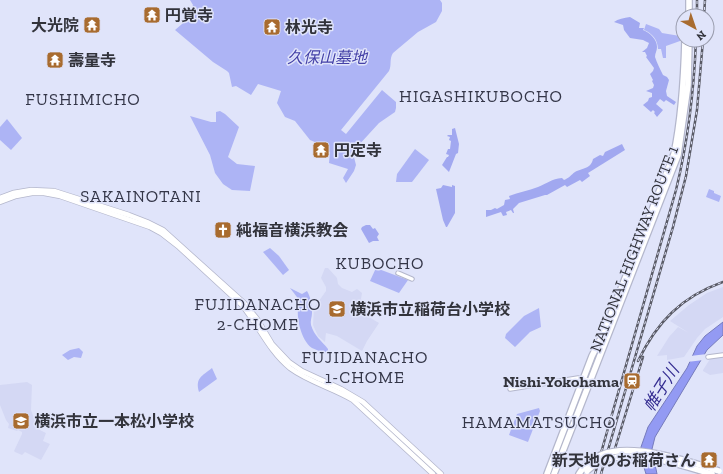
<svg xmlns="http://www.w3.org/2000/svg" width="723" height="474" font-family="'Zilla Slab','Noto Sans JP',serif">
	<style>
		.built { fill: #d4d8f4 }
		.green { fill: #adb4f5 }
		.forest { fill: #a1a8f0 }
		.water { fill: #939af3; stroke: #767bbc }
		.pier { fill: #e0e4fa }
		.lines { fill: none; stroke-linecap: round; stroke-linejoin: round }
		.minor-casing { stroke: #b4b7cc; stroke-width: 5.5 }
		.major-casing { stroke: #b4b7cc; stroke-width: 6 }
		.highway-casing { stroke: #b4b7cc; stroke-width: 8 }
		.minor { stroke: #fff; stroke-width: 3.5 }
		.major { stroke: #fff; stroke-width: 4.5 }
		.highway { stroke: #fff; stroke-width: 5.5 }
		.rail-casing { stroke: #595a65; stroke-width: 2.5 }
		.rail { stroke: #e0e4fa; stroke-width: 1; stroke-dasharray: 3; stroke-linecap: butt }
		.highway-bridge-casing { stroke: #b4b7cc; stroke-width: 8; stroke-linecap: butt }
		.highway-bridge { stroke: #fff; stroke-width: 5.5 }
		.labels { text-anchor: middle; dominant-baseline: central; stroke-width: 3; stroke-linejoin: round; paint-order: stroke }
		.poi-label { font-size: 16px; font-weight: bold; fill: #32333b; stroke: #e0e4fa; text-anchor: start }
		.park-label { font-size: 16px; font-style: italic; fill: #4441a7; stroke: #e0e4fa }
		.street-label { font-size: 16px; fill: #32333b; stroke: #e0e4fa }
		.neighbourhood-label { font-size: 17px; letter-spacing: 1px; fill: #343648; stroke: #e0e4fa }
		.water-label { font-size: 17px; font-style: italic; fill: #342c91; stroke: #e0e4fa }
	</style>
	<rect width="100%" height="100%" fill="#e0e4fa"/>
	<g class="built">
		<polygon points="325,268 328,268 337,278 338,284 342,288 352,292 357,289 362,293 361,299 364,303 359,310 360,313 362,313 379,323 367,341 362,351 337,336 326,333 325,342 318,336 313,325 314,308 326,291 326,287 321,278"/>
		<polygon points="723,287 723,317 705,329 697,338 684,357 667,360 667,355 657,356 669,337 678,327 689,333 670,321 689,305 707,293"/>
		<polygon points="723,357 723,373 710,375 703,371 703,370 710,359"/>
		<polygon points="27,382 32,385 31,410 35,421 38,423 36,428 46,433 43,441 50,444 41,460 25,452 22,455 15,452 14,451 22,434 22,432 18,430 17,431 8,428 9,424 6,420 0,405 0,385"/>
	</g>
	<g class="green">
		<path d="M190,0H440L442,3V11L436,22L418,32L393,53C389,59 392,65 389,71L341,130L346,134L382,90L396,102V108L395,112L379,123L357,147L354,157L356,165L354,171L346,183L343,178L348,169L329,163L330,152L324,150L322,145L310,140L295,121L285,117L277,103L281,91L258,84L251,95L236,86L232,87L229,73L227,71L213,62L175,30L182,24L193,5Z"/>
		<path d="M646,24L659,29L662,33L680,36V41L666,46V58H663L661,49H658C658,40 652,33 644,30Z"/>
		<polygon points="220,111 225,114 239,127 228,157 237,164 255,166 250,191 232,190 223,184 215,173 210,155 190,116 211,122 216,122 216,112"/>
		<polygon points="7,119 22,138 11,150 0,140 0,127"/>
		<polygon points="415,149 429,160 412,182 396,182 397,174"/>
		<polygon points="709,189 714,191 714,193 721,196 719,202 706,197"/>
		<polygon points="270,248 279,256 289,270 283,275 263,252"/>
		<polygon points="376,268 408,280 399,293 370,281"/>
		<path d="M290,288L302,294L307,291C311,298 312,304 312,313C312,317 310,321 311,325C314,336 322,341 328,349V351L324,353C320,351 316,350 312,348C301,341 294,313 300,301Z"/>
		<polygon points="539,308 541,327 530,332 515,347 505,338 506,334 524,316"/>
		<polygon points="79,348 83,352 81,358 74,357 68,360 62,355 70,350"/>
		<path d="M212,368L217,379L199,392C195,378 202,376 212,368Z"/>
		<polygon points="539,408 540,411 528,442 509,435 517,414"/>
	</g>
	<g class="forest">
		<path d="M630,17L640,23L639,28H644L643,30C650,33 657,39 657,47C657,51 655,53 655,57C657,63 660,69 663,75L667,77L669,80L666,91L667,96L676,102L674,105L666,100L664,102L660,99L656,104L663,110L657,117L654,113L655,112L653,110L651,112L643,105L648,101L649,98L652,97V93L646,91L653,88L654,85L652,81L653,80L650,74L653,71L654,68L646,57L647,56L645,52H642L647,48L649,43L643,40L630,38L624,30L623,25L614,22C618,19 624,18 630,17Z"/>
		<polygon points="455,128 459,144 458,153 456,154 449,172 442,165 447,157 448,157 449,155 446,154 448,149 450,149 451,141 449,140 450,137 447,136 448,135 452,135 452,129"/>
		<path d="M622,144L625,150L588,173L590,176L582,182L580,180L567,187L565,185L547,195H545L519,203L513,209L514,213H513L511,210L506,212L507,215L503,216L501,212L486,217V210H491L495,208L497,209L504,205L505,200L510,199L509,196C519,192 528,191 538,187C548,183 551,179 562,178L564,180C569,178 571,175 575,172C582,168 591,169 593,159L600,155L603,156L605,152Z"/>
		<polygon points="443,185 452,187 452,185 455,186 455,213 447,227 446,227 443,220 436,189 441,188"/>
		<polygon points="366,225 370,225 373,229 375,228 379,234 377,237 379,241 373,241 369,243 361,229 362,227"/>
	</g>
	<polygon class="water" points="723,322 723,335 707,350 655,437 652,449 657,474 646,474 642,461 641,447 648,427 687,368 697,346 705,336"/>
	<polygon class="pier" points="707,354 704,360 687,362 690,356"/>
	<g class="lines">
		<g class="minor-casing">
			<g id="minor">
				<polyline points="398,273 412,279"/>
				<polyline points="708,357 723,355"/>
				<polyline points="510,389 578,378 583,378 590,381"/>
			</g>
		</g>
		<g class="major-casing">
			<g id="major">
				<polyline points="0,198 13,193 31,190 54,191 129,215 147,222 163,230 244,303 257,319 272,344 289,362 302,371 341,389 363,402 441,474"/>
				<path d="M0,202L16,196L32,193H44L60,196L150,227L161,233L179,247L242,305C259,326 269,351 290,368C309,382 333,388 353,400L433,474"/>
			</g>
		</g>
		<g class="highway-casing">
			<g id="highway">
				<polyline points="689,0 689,16"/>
				<path d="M547,474L592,356L604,332L674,154C682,116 684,78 685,40"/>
				<polyline points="554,474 678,155 688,85 689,40"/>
				<polyline points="579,474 583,468"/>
			</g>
		</g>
		<use href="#minor" class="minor"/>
		<use href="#major" class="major"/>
		<use href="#highway" class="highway"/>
		<g class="rail-casing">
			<g id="rail">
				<polyline points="697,16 697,0"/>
				<polyline points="704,16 705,0"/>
				<path d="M638,361C657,322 681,297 723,282"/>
				<polyline points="613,455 643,357"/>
				<path d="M595,474L676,190C688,141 694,91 696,40"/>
				<polyline points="601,474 673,227 686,176 697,110 703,40"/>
			</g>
		</g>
		<use href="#rail" class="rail"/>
		<g class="highway-bridge-casing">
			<g id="highway-bridge">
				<path d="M583,468C588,463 594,458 601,455C632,442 688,461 719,471"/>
				<path d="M587,471C617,441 676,464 712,474"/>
			</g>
		</g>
		<use href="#highway-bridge" class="highway-bridge"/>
	</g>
	<defs>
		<g id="temple-square" transform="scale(0.9)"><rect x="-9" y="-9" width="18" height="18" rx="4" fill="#a86b2f" stroke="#e0e4fa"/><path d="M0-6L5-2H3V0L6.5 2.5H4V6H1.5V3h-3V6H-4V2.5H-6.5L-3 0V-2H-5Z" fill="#fff"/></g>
		<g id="church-square" transform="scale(0.9)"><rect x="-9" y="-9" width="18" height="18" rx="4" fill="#a86b2f" stroke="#e0e4fa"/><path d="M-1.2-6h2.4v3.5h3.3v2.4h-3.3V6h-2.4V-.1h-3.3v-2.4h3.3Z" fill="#fff"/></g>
		<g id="school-square" transform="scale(0.9)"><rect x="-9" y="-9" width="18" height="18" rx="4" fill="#a86b2f" stroke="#e0e4fa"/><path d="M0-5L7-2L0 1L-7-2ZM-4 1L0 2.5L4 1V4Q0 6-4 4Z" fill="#fff"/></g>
		<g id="station-square" transform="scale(0.9)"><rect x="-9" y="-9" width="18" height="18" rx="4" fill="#a86b2f" stroke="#e0e4fa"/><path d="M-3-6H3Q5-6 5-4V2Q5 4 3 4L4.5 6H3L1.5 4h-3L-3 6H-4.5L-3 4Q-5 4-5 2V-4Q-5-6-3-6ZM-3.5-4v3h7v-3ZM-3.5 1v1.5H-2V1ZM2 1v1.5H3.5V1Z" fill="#fff"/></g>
	</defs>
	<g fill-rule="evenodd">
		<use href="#temple-square" x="152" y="15"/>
		<use href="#temple-square" x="92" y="25"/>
		<use href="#temple-square" x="272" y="27"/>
		<use href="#temple-square" x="55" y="60"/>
		<use href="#temple-square" x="321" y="150"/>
		<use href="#church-square" x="223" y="230"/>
		<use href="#school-square" x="337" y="309"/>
		<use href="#station-square" x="632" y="381"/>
		<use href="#school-square" x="21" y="421"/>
		<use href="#temple-square" x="709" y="460"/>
	</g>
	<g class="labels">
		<g class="poi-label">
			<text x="165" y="15">円覚寺</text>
			<text x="79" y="25" text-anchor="end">大光院</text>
			<text x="285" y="27">林光寺</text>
			<text x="68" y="60">壽量寺</text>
			<text x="334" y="150">円定寺</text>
			<text x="236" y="230">純福音横浜教会</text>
			<text x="350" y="309">横浜市立稲荷台小学校</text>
			<text x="619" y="381" text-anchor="end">Nishi-Yokohama</text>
			<text x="34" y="421">横浜市立一本松小学校</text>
			<text x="696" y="460" text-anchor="end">新天地のお稲荷さん</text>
		</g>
		<g class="park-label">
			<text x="327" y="57">久保山墓地</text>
		</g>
		<g class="street-label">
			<text transform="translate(634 249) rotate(-69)">NATIONAL HIGHWAY ROUTE 1</text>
		</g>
		<g class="neighbourhood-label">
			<text x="481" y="96">HIGASHIKUBOCHO</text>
			<text x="83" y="99">FUSHIMICHO</text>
			<text x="141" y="196">SAKAINOTANI</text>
			<text x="380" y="263">KUBOCHO</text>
			<text x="258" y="304">FUJIDANACHO<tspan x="258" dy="20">2-CHOME</tspan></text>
			<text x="365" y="357">FUJIDANACHO<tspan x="365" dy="20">1-CHOME</tspan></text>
			<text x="539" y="422">HAMAMATSUCHO</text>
		</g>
		<g class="water-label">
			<text transform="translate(661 388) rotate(-58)">帷子川</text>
		</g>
	</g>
	<g transform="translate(695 28) rotate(140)"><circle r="19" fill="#e0e4fa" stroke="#9a9dae"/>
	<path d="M0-3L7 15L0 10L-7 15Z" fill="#a86b2f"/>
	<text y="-6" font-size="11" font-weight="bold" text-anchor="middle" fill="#32333b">N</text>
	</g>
</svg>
